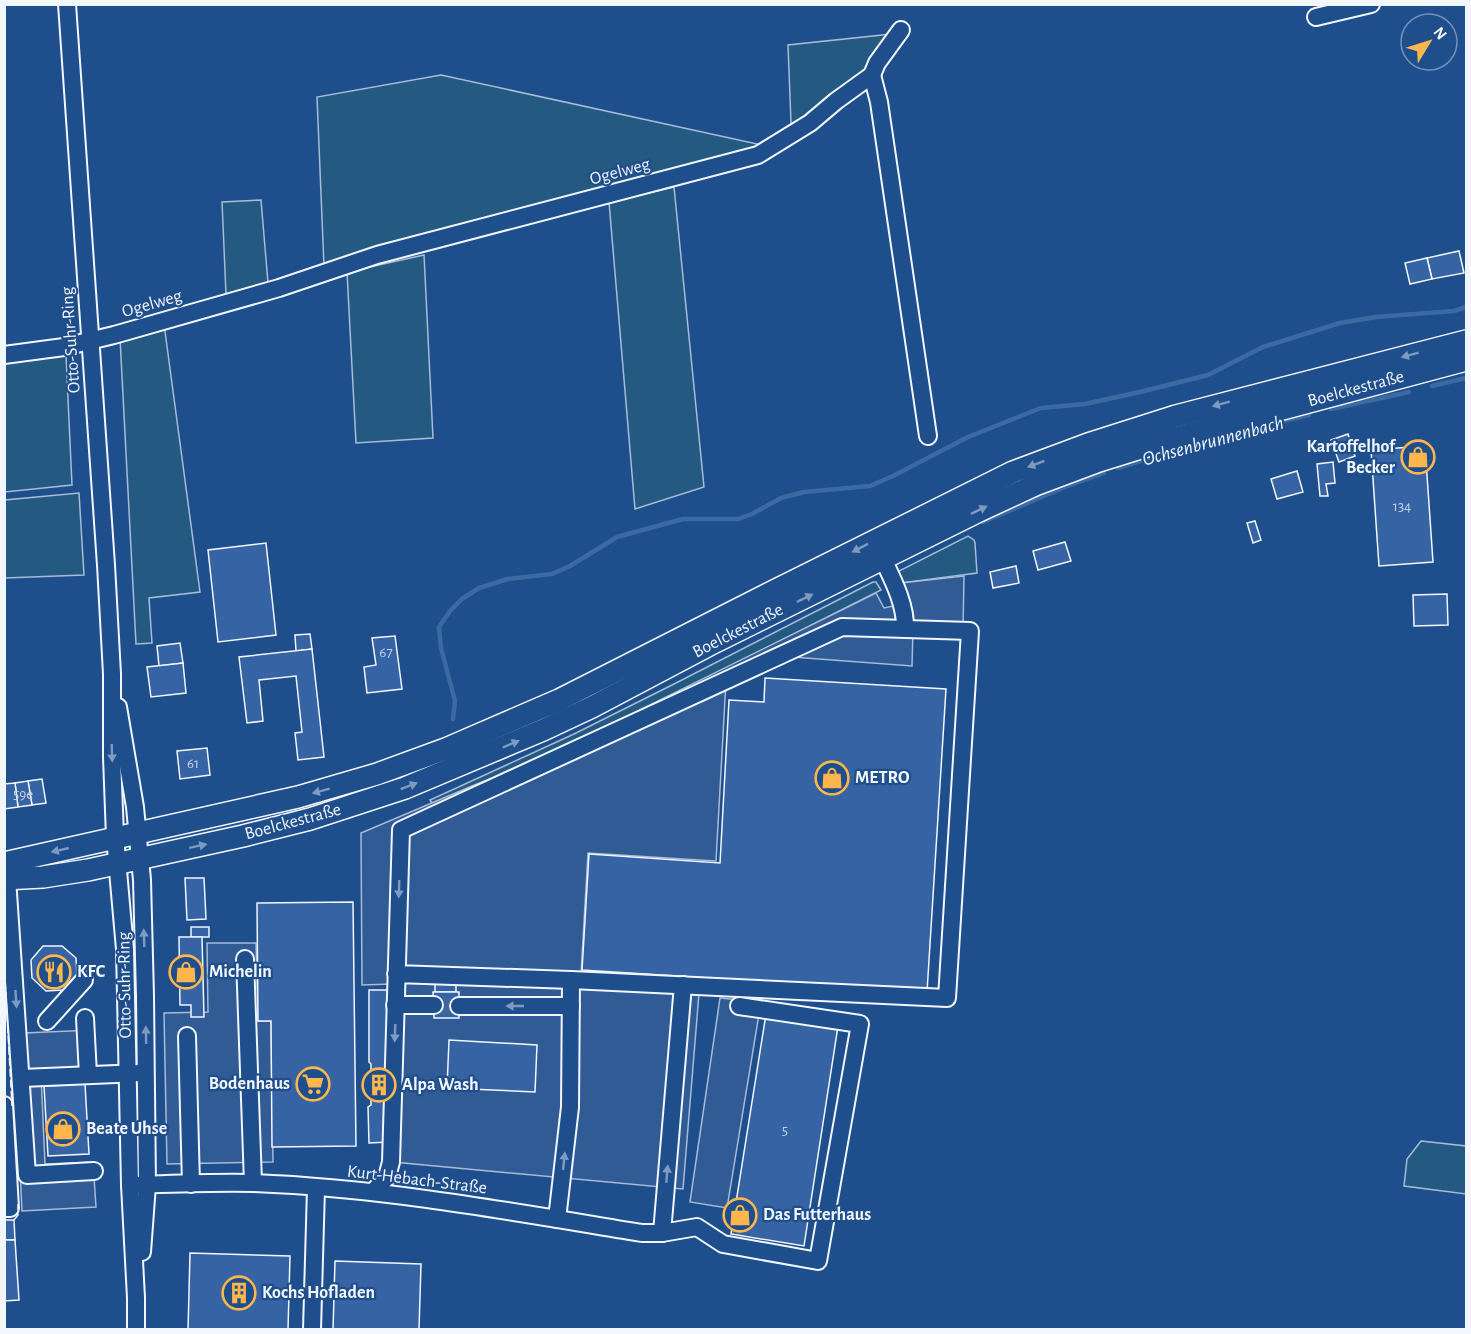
<svg xmlns="http://www.w3.org/2000/svg" width="1471" height="1334" font-family="'Alegreya Sans',sans-serif">
	<style>
		.green { fill: #245a82; stroke: #a8bbd7; stroke-width: 1.5 }
		.parking { fill: #305b95; stroke: #a8bbd7; stroke-width: 1.5 }
		.lines { fill: none; stroke-linecap: round; stroke-linejoin: round }
		.stream { stroke: #3b69a3; stroke-width: 4.5 }
		.building { fill: #3563a3; stroke: #f2f6ff; stroke-width: 1.5 }
		.minor-tunnel { stroke: #3f679d; stroke-width: 16; stroke-dasharray: 16 8; stroke-linecap: butt }
		.minor-casing { stroke: #f2f6ff; stroke-width: 20 }
		.major-casing { stroke: #f2f6ff; stroke-width: 24 }
		.minor { stroke: #1f4e8c; stroke-width: 16 }
		.major { stroke: #1f4e8c; stroke-width: 21 }
		.fence { stroke: #f2f6ff; stroke-width: 1.5; stroke-dasharray: 8 3; stroke-linecap: butt }
		.oneway { fill: #7e9ac0 }
		.labels { text-anchor: middle; dominant-baseline: central; stroke-width: 4.5; stroke-linejoin: round; paint-order: stroke }
		.number-label { font-size: 15px; fill: #c3d1e8 }
		.street-label { font-size: 18px; fill: #f2f6ff; stroke: #1f4e8c }
		.poi-label { font-size: 18px; font-weight: bold; fill: #f2f6ff; stroke: #1f4e8c; text-anchor: start }
		.water-label { font-size: 20px; font-style: italic; fill: #f2f6ff; stroke: #1f4e8c }
	</style>
	<rect width="100%" height="100%" fill="#1f4e8c"/>
	<g class="green">
		<polygon points="892,34 875,59 861,75 797,124 791,123 788,45"/>
		<polygon points="441,75 766,146 324,267 317,97"/>
		<polygon points="674,187 704,487 635,509 609,202"/>
		<polygon points="261,200 268,283 226,294 222,202"/>
		<polygon points="424,255 433,438 356,443 347,272"/>
		<polygon points="164,324 200,592 149,598 152,643 136,644 120,338"/>
		<polygon points="66,355 72,485 5,492 4,363"/>
		<polygon points="79,493 84,575 5,578 5,500"/>
		<polygon points="968,536 974,540 975,543 977,573 901,583 897,572"/>
		<polygon points="873,582 876,582 881,590 554,755 432,803 430,800 574,734 676,683"/>
		<polygon points="1421,1141 1466,1146 1466,1194 1404,1186 1407,1159"/>
	</g>
	<g class="parking">
		<polygon points="964,576 963,631 913,629 912,666 779,656 726,681 716,861 588,853 581,974 700,981 683,1189 393,1162 391,984 362,985 361,833 472,786 541,759 876,593 884,608 903,604 901,583"/>
		<polygon points="207,943 256,943 258,1021 271,1021 273,1162 167,1164 164,1013 208,1012"/>
		<polygon points="720,998 761,1002 727,1208 690,1202"/>
		<polygon points="93,1030 95,1072 41,1075 45,1164 93,1162 96,1207 22,1211 16,1085 24,1033"/>
	</g>
	<g class="lines">
		<g class="stream">
			<polyline points="1432,386 1466,378"/>
			<polyline points="1331,409 1409,392"/>
			<polyline points="1218,437 1309,415"/>
			<polyline points="1118,468 1207,440"/>
			<polyline points="983,522 1065,487 1104,473"/>
			<polyline points="453,719 455,701 441,648 439,627 450,611 462,599 479,588 508,579 552,574 570,566 617,537 683,519 738,519 752,514 781,498 804,492 870,486 893,476 968,437 1041,408 1085,404 1140,392 1208,375 1263,347 1340,323 1376,317 1454,311 1466,307"/>
		</g>
	</g>
	<g class="building">
		<polygon points="1459,251 1464,273 1432,279 1427,258"/>
		<polygon points="1427,258 1432,279 1410,284 1405,263"/>
		<polygon points="1348,434 1355,456 1339,462 1331,440"/>
		<polygon points="1425,446 1433,562 1379,566 1371,450"/>
		<polygon points="1333,462 1335,483 1326,484 1328,496 1320,496 1317,464"/>
		<polygon points="1297,471 1303,492 1277,499 1271,479"/>
		<polygon points="1255,521 1261,540 1253,543 1247,523"/>
		<polygon points="1065,542 1071,561 1038,570 1033,551"/>
		<polygon points="266,543 276,635 218,642 208,550"/>
		<polygon points="1016,566 1019,583 993,588 990,572"/>
		<polygon points="1447,594 1448,625 1414,626 1413,595"/>
		<polygon points="310,634 312,649 296,651 295,635"/>
		<polygon points="395,636 402,689 367,693 364,667 376,665 372,638"/>
		<polygon points="180,643 183,663 159,666 157,646"/>
		<polygon points="312,649 324,757 298,760 295,733 302,732 296,676 259,680 263,721 247,723 239,657"/>
		<polygon points="183,663 186,693 151,697 147,667"/>
		<polygon points="765,678 946,689 927,992 582,970 589,854 720,863 729,700 764,702"/>
		<polygon points="207,748 210,775 180,779 177,751"/>
		<polygon points="42,779 46,803 32,805 28,781"/>
		<polygon points="28,781 32,805 18,807 15,783"/>
		<polygon points="15,783 18,807 4,809 4,784"/>
		<polygon points="185,878 204,878 206,919 187,920"/>
		<polygon points="353,902 356,1146 272,1147 271,1021 258,1021 257,903"/>
		<rect x="191" y="927" width="18" height="10"/>
		<polygon points="179,937 202,937 204,1017 191,1017 191,1005 180,1005"/>
		<polygon points="43,946 62,946 76,958 77,976 64,990 46,991 32,978 31,960"/>
		<rect x="435" y="981" width="21" height="11"/>
		<polygon points="369,990 388,990 389,1142 369,1143 368,1107 371,1105 371,1064 369,1062"/>
		<polygon points="433,992 459,992 459,1018 434,1018"/>
		<polygon points="766,1014 838,1026 804,1246 731,1234"/>
		<polygon points="449,1040 537,1045 535,1092 447,1088"/>
		<polygon points="85,1084 89,1154 48,1156 44,1086"/>
		<polygon points="4,1220 14,1220 15,1240 4,1240"/>
		<polygon points="4,1240 15,1240 19,1300 4,1301"/>
		<polygon points="190,1253 290,1256 288,1330 188,1330"/>
		<polygon points="335,1261 421,1264 419,1330 333,1330"/>
	</g>
	<g class="lines">
		<polyline class="minor-tunnel" points="434,1005 459,1006"/>
		<g class="minor-casing">
			<g id="minor">
				<polyline points="67,4 106,565 112,674 112,757 115,837 125,949 130,1185 136,1298 136,1330"/>
				<polyline points="1316,17 1371,4"/>
				<polyline points="872,75 877,63 901,30"/>
				<polyline points="4,355 64,347 114,335 279,288 377,255 758,155 810,123 836,101 872,75 879,102 928,436"/>
				<path d="M883,559C893,580 906,605 905,629"/>
				<polyline points="118,707 135,807 142,880 145,996 147,1185 142,1252"/>
				<polyline points="7,878 27,1175 94,1171"/>
				<polyline points="245,959 253,1183"/>
				<polyline points="395,1005 434,1005"/>
				<polyline points="459,1006 571,1006"/>
				<polyline points="85,1018 88,1075"/>
				<polyline points="47,1021 84,980"/>
				<polyline points="187,1036 191,1184"/>
				<polyline points="22,1078 140,1073"/>
				<polyline points="4,1105 10,1208 4,1208"/>
				<path d="M130,1185C171,1184 212,1182 253,1183C383,1188 514,1212 642,1233H662L697,1227L723,1244L818,1261L860,1024L739,1006"/>
				<polyline points="373,1192 387,1177 391,1162 401,830 842,627 970,631 947,998 571,980 396,974"/>
				<polyline points="557,1219 570,1107 571,980"/>
				<polyline points="662,1233 683,985"/>
				<polyline points="312,1330 316,1188"/>
			</g>
		</g>
		<g class="major-casing">
			<g id="major">
				<polyline points="4,863 298,797 377,774 448,748 559,700 764,596 1013,472 1088,444 1176,416 1466,341"/>
				<polyline points="4,879 43,877 88,870 243,836 310,819 405,788 543,730 592,707 715,642 979,511 1035,485 1099,461 1163,441 1466,360"/>
			</g>
		</g>
		<use href="#minor" class="minor"/>
		<use href="#major" class="major"/>
		<g class="fence">
			<polyline points="4,959 12,1106"/>
			<polyline points="14,1220 18,1215 18,1204"/>
		</g>
	</g>
	<defs><path id="oneway-solid" d="M-6-.8H1V-3.2L6.5 0L1 3.2V.8H-6Z" transform="scale(1.5)"/></defs>
	<g class="oneway">
		<use href="#oneway-solid" transform="translate(1410 355) rotate(165)"/>
		<use href="#oneway-solid" transform="translate(1221 404) rotate(165)"/>
		<use href="#oneway-solid" transform="translate(1036 464) rotate(159)"/>
		<use href="#oneway-solid" transform="translate(979 510) rotate(-26)"/>
		<use href="#oneway-solid" transform="translate(860 548) rotate(153)"/>
		<use href="#oneway-solid" transform="translate(805 598) rotate(-26)"/>
		<use href="#oneway-solid" transform="translate(511 744) rotate(-23)"/>
		<use href="#oneway-solid" transform="translate(112 753) rotate(88)"/>
		<use href="#oneway-solid" transform="translate(409 786) rotate(-21)"/>
		<use href="#oneway-solid" transform="translate(321 791) rotate(165)"/>
		<use href="#oneway-solid" transform="translate(198 846) rotate(-12)"/>
		<use href="#oneway-solid" transform="translate(60 850) rotate(167)"/>
		<use href="#oneway-solid" transform="translate(399 889) rotate(92)"/>
		<use href="#oneway-solid" transform="translate(144 938) rotate(-92)"/>
		<use href="#oneway-solid" transform="translate(16 999) rotate(86)"/>
		<use href="#oneway-solid" transform="translate(515 1006) rotate(-180)"/>
		<use href="#oneway-solid" transform="translate(395 1033) rotate(92)"/>
		<use href="#oneway-solid" transform="translate(146 1035) rotate(-91)"/>
		<use href="#oneway-solid" transform="translate(564 1161) rotate(-84)"/>
		<use href="#oneway-solid" transform="translate(667 1174) rotate(-85)"/>
	</g>
	<defs>
		<g id="shop-ring" transform="scale(1.725)"><circle r="9.5" fill="#1f4e8c" stroke="#ffb74d" stroke-width="1.5"/><path d="M-5-2.5h2.3a2.7 3.5 0 0 1 5.4 0H5L5.5 6h-11ZM-1.5-2.5h3a1.5 2.3 0 0 0-3 0Z" fill="#ffb74d"/></g>
		<g id="restaurant-ring" transform="scale(1.725)"><circle r="9.5" fill="#1f4e8c" stroke="#ffb74d" stroke-width="1.5"/><path d="M-5-6h1v4h1v-4h1v4h1v-4h1v5L-1.5 .5V6h-2V.5L-5-1ZM5-6V6H3V1.5H1.5Q1.5-4 5-6Z" fill="#ffb74d"/></g>
		<g id="supermarket-ring" transform="scale(1.725)"><circle r="9.5" fill="#1f4e8c" stroke="#ffb74d" stroke-width="1.5"/><path d="M-6-5.5h2.5l.6 2H6L4.5 2H-2.5L-4.4-4H-6ZM-1.5 3.2a1.3 1.3 0 1 0 .1 0ZM3 3.2a1.3 1.3 0 1 0 .1 0Z" fill="#ffb74d"/></g>
		<g id="building-ring" transform="scale(1.725)"><circle r="9.5" fill="#1f4e8c" stroke="#ffb74d" stroke-width="1.5"/><path d="M-4-6H4V6H1V3H-1V6H-4ZM-2.5-4.3h1.7v1.8h-1.7ZM.8-4.3h1.7v1.8H.8ZM-2.5-1h1.7V.8h-1.7ZM.8-1h1.7V.8H.8Z" fill="#ffb74d"/></g>
	</defs>
	<g fill-rule="evenodd">
		<use href="#shop-ring" x="1418" y="457"/>
		<use href="#shop-ring" x="832" y="778"/>
		<use href="#restaurant-ring" x="54" y="972"/>
		<use href="#shop-ring" x="186" y="972"/>
		<use href="#supermarket-ring" x="313" y="1084"/>
		<use href="#building-ring" x="379" y="1085"/>
		<use href="#shop-ring" x="63" y="1129"/>
		<use href="#shop-ring" x="740" y="1215"/>
		<use href="#building-ring" x="239" y="1293"/>
	</g>
	<g class="labels">
		<g class="number-label">
			<text x="1402" y="506">134</text>
			<text x="386" y="652">67</text>
			<text x="193" y="763">61</text>
			<text x="23" y="794">59e</text>
			<text x="785" y="1130">5</text>
		</g>
		<g class="street-label">
			<text transform="translate(620 172) rotate(-15)">Ogelweg</text>
			<text transform="translate(152 304) rotate(-16)">Ogelweg</text>
			<text transform="translate(71 340) rotate(-94)">Otto-Suhr-Ring</text>
			<text transform="translate(1356 389) rotate(-15)">Boelckestraße</text>
			<text transform="translate(738 631) rotate(-27)">Boelckestraße</text>
			<text transform="translate(293 822) rotate(-15)">Boelckestraße</text>
			<text transform="translate(125 985) rotate(-91)">Otto-Suhr-Ring</text>
			<text transform="translate(417 1180) rotate(7)">Kurt-Hebach-Straße</text>
		</g>
		<g class="poi-label">
			<text x="1395" y="447" text-anchor="end">Kartoffelhof<tspan x="1395" dy="21">Becker</tspan></text>
			<text x="855" y="778">METRO</text>
			<text x="77" y="972">KFC</text>
			<text x="209" y="972">Michelin</text>
			<text x="290" y="1084" text-anchor="end">Bodenhaus</text>
			<text x="402" y="1085">Alpa Wash</text>
			<text x="86" y="1129">Beate Uhse</text>
			<text x="763" y="1215">Das Futterhaus</text>
			<text x="262" y="1293">Kochs Hofladen</text>
		</g>
		<g class="water-label">
			<text transform="translate(1213 441) rotate(-15)">Ochsenbrunnenbach</text>
		</g>
	</g>
	<rect width="1471" height="1334" fill="none" stroke="#f2f6ff" stroke-width="12"/>
	<g transform="translate(1429 42) rotate(52)"><circle r="28" fill="#1f4e8c" stroke="#7391ba" stroke-width="1.5"/>
	<path d="M0-4.5L10 22L0 15L-10 22Z" fill="#ffb74d"/>
	<text y="-9" font-size="16" font-weight="bold" text-anchor="middle" fill="#f2f6ff">N</text>
	</g>
</svg>
